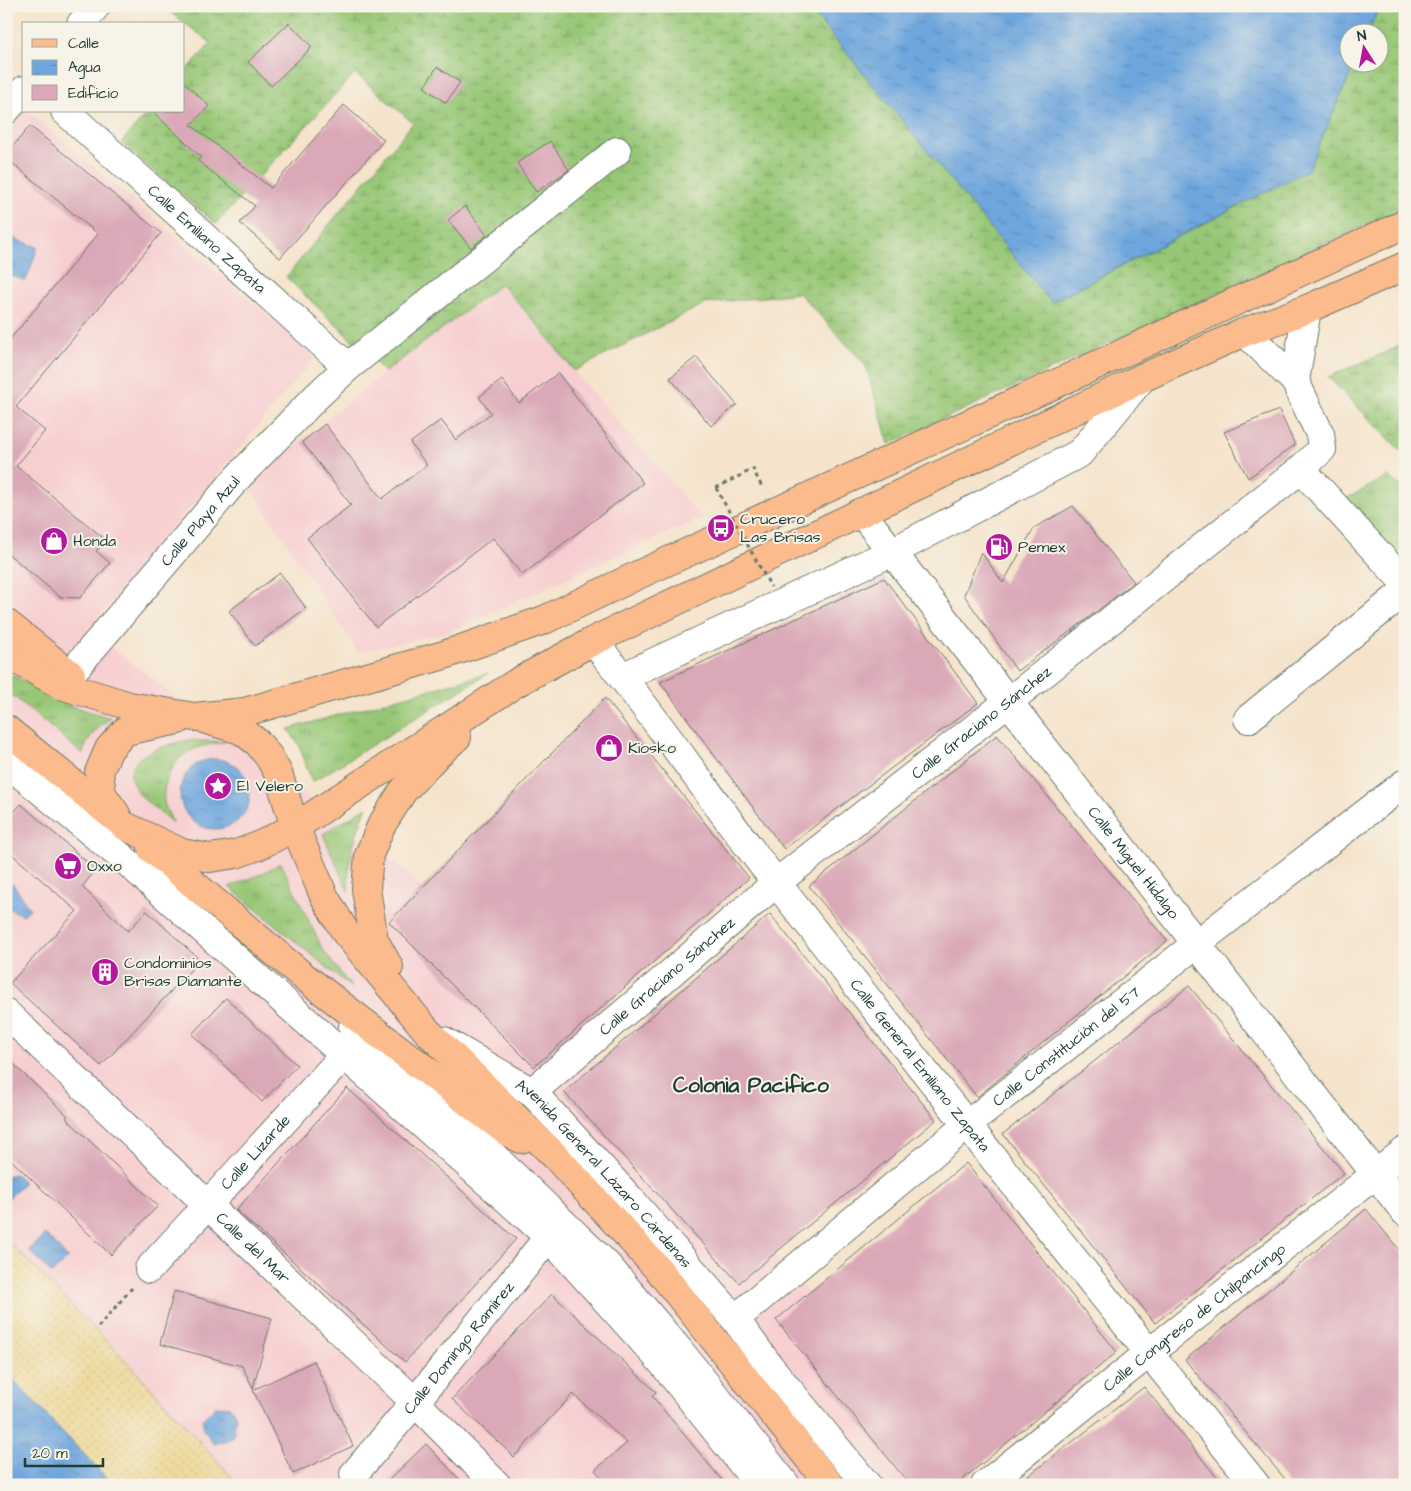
<svg xmlns="http://www.w3.org/2000/svg" width="1411" height="1491" font-family="'Architects Daughter',sans-serif">
	<style>
		.built { fill: #f7cfd1 }
		.grass { fill: url(#grass-tufts); stroke: #5b8255 }
		.wetland { fill: url(#wetland-marsh); stroke: #5b8255 }
		.sand { fill: url(#sand-dots); stroke: #868c69 }
		.water { fill: url(#water-ripples); stroke: #467288 }
		.building { fill: #daa8b7 }
		.lines { fill: none; stroke-linecap: round; stroke-linejoin: round }
		.minor-casing { stroke: #6a7769; stroke-width: 30 }
		.major-casing { stroke: #6a7769; stroke-width: 30 }
		.path { stroke: #6a7769; stroke-width: 3; stroke-dasharray: 4 4; stroke-linecap: butt }
		.minor { stroke: #fff; stroke-width: 28 }
		.major { stroke: #fbbb8d; stroke-width: 28 }
		.path-bridge { stroke: #6a7769; stroke-width: 3; stroke-dasharray: 4 4; stroke-linecap: butt }
		.labels { text-anchor: middle; dominant-baseline: central; stroke-width: 4; stroke-linejoin: round; paint-order: stroke }
		.street-label { font-size: 16px; fill: #1f3d34; stroke: #f7f3e8 }
		.poi-label { font-size: 16px; fill: #1f3d34; stroke: #f7f3e8; text-anchor: start }
		.district-label { font-size: 21px; font-weight: bold; fill: #1f3d34; stroke: #f7f3e8 }
	</style>
	<defs>
		<pattern id="grass-tufts" width="24" height="20" patternUnits="userSpaceOnUse" patternTransform="scale(1.25)"><rect width="24" height="20" fill="#97c776"/><path d="M3 7l-1-3M5 7V3M7 7l1-3M15 17l-1-3M17 17v-4M19 17l1-3" fill="none" stroke="#7ba362"/></pattern>
		<pattern id="wetland-marsh" width="20" height="14" patternUnits="userSpaceOnUse" patternTransform="scale(1.25)"><rect width="20" height="14" fill="#97c776"/><path d="M1 5h8M5 5V1M11 12h8M15 12V8" fill="none" stroke="#7ba362"/></pattern>
		<pattern id="sand-dots" width="8" height="8" patternUnits="userSpaceOnUse" patternTransform="scale(1.25)"><rect width="8" height="8" fill="#eeda9e"/><path d="M2 2h.1M6 6h.1" fill="none" stroke="#ccbc89" stroke-width="1.8" stroke-linecap="round"/></pattern>
		<pattern id="water-ripples" width="26" height="14" patternUnits="userSpaceOnUse" patternTransform="scale(1.25)"><rect width="26" height="14" fill="#6ea6dd"/><path d="M2 4q2-2 4 0t4 0M15 11q2-2 4 0t4 0" fill="none" stroke="#5a88b4"/></pattern>
	</defs>
	<rect width="100%" height="100%" fill="#f7f3e8"/>
	<filter id="ink" filterUnits="userSpaceOnUse"><feTurbulence type="fractalNoise" baseFrequency=".02" numOctaves="2"/><feDisplacementMap in="SourceGraphic" scale="10" xChannelSelector="R" yChannelSelector="G"/><feConvolveMatrix kernelMatrix="1 2 1 2 8 2 1 2 1" color-interpolation-filters="sRGB"/></filter>
	<filter id="wash" filterUnits="userSpaceOnUse"><feTurbulence type="fractalNoise" baseFrequency=".0096" numOctaves="4" result="noise"/><feDisplacementMap in="SourceGraphic" scale="20" xChannelSelector="R" yChannelSelector="G"/><feGaussianBlur stdDeviation="1.12" result="paint"/><feColorMatrix in="noise" values="0 0 0 0 0 0 0 0 0 0 0 0 0 0 0 0 0 1.4 0 .05"/><feComposite in="paint" operator="in"/></filter>
	<g filter="url(#wash)">
		<rect width="100%" height="100%" fill="#f5e3cb"/>
		<g class="built">
			<polygon points="24,110 28,111 316,356 88,630 404,870 619,1086 828,1315 966,1485 238,1485 96,1329 6,1239 6,131"/>
			<polygon points="501,284 536,323 574,371 702,518 445,633 358,652 248,484 385,372"/>
		</g>
		<g class="grass">
			<polygon points="1389,476 1405,491 1405,566 1340,502"/>
			<path d="M6,672L68,705L111,718C97,728 87,737 83,754L6,690Z"/>
			<polygon points="489,673 312,782 299,745 288,729"/>
			<path d="M190,740L225,742C199,746 178,750 168,777C165,784 163,793 164,801C165,808 170,816 173,823C161,813 145,803 136,789C114,756 168,744 190,740Z"/>
			<path d="M367,807C354,839 348,856 348,891L323,834Z"/>
			<polygon points="281,863 323,950 352,988 229,887 261,874"/>
		</g>
		<g class="wetland">
			<polygon points="162,6 808,6 1052,302 1308,170 1355,63 1378,62 1378,32 1368,32 1380,6 1405,6 1405,207 889,444 865,364 799,293 704,304 574,371 536,323 501,284 385,372 286,277 413,123 355,73 216,224 121,143 149,111 184,111 184,73 211,43"/>
			<polygon points="1405,344 1405,455 1328,377"/>
		</g>
		<polygon class="sand" points="6,1239 131,1366 239,1485 113,1485 6,1372"/>
		<g class="water">
			<polygon points="808,6 1380,6 1368,32 1348,32 1348,62 1355,63 1308,170 1051,302"/>
			<polygon points="6,236 38,247 26,281 6,274"/>
			<circle cx="215" cy="794" r="35"/>
			<polygon points="13,884 30,909 23,915 6,907 6,888"/>
			<polygon points="15,1174 24,1182 6,1201 6,1176"/>
			<polygon points="45,1234 68,1258 52,1274 29,1250"/>
			<polygon points="6,1372 113,1485 6,1485"/>
			<polygon points="216,1406 230,1407 236,1415 233,1438 214,1444 203,1429 203,1419"/>
		</g>
		<g id="blocks">
			<g class="building">
				<polygon points="289,23 312,47 271,86 248,62"/>
				<polygon points="437,67 460,82 446,103 424,87"/>
				<polygon points="184,82 209,106 191,125 271,188 344,105 384,140 280,258 240,223 255,206 198,161 201,157 152,111 184,111"/>
				<polygon points="30,126 161,233 16,407 45,431 16,466 106,540 96,551 110,563 80,598 60,597 6,552 6,344 98,234 6,158 6,154"/>
				<polygon points="550,141 569,170 536,192 517,163"/>
				<polygon points="465,206 487,235 471,248 448,220"/>
				<polygon points="696,357 737,405 711,426 670,378"/>
				<polygon points="558,373 643,483 522,575 493,538 376,627 307,538 351,505 302,442 325,424 382,499 427,465 410,443 441,420 456,440 491,413 479,397 502,380 519,403"/>
				<polygon points="1279,410 1295,445 1248,478 1224,432"/>
				<polygon points="1073,506 1134,582 1083,622 1017,671 964,595 981,552 1003,583 1034,528"/>
				<polygon points="280,573 306,608 255,646 229,611"/>
				<polygon points="884,578 978,703 784,849 660,682"/>
				<polygon points="605,698 749,878 534,1067 389,922"/>
				<polygon points="997,735 1167,941 977,1097 809,886"/>
				<polygon points="21,804 96,870 82,887 128,931 147,911 200,960 101,1066 10,983 77,911 6,849 6,821"/>
				<polygon points="770,914 936,1120 739,1283 564,1092"/>
				<polygon points="1189,986 1344,1173 1155,1323 1003,1134"/>
				<polygon points="226,998 297,1065 262,1102 192,1034"/>
				<polygon points="6,1057 68,1116 66,1118 158,1206 111,1255 6,1155"/>
				<polygon points="347,1088 516,1239 405,1362 236,1210"/>
				<polygon points="966,1163 1117,1352 956,1485 910,1485 776,1320"/>
				<polygon points="1366,1209 1405,1257 1405,1485 1290,1485 1185,1360"/>
				<polygon points="174,1291 272,1318 253,1388 242,1366 160,1344"/>
				<polygon points="552,1294 656,1392 652,1396 726,1485 608,1485 595,1470 627,1443 573,1394 514,1457 452,1399"/>
				<polygon points="314,1361 353,1446 293,1474 253,1390"/>
				<polygon points="1144,1387 1223,1485 1016,1485"/>
				<polygon points="426,1444 465,1485 384,1485"/>
			</g>
		</g>
	</g>
	<g filter="url(#ink)">
		<use href="#blocks" fill-opacity="0" stroke="#6a7769" stroke-width="1"/>
		<g class="lines">
			<g class="minor-casing">
				<g id="minor">
					<polyline points="81,24 96,6"/>
					<polyline points="6,110 24,90"/>
					<path id="s1" d="M65,111L348,367"/>
					<polyline points="1245,332 1295,381"/>
					<polyline points="1301,469 1405,583"/>
					<path id="s2" d="M861,512L1405,1212"/>
					<path id="s3" d="M593,641C659,720 715,806 779,886C936,1087 1095,1287 1256,1485"/>
					<polyline points="622,677 892,552 1080,453 1142,378"/>
					<path id="s4" d="M61,685L238,477L317,396L348,367L617,151"/>
					<polyline points="1248,719 1405,591"/>
					<polyline points="6,762 125,860 548,1236 660,1360 759,1485"/>
					<path id="s5" d="M6,1013L415,1402L497,1485"/>
					<polyline points="353,1027 482,1145 607,1265 679,1350 786,1485"/>
					<path id="s6" d="M444,1041L532,1092L632,1201L735,1319L770,1367L867,1485"/>
					<path id="s7" d="M532,1092L776,883L1008,702L1301,469L1322,449L1320,434L1295,381L1307,309"/>
					<path id="s8" d="M149,1269L357,1041"/>
					<path id="s9" d="M735,1319L967,1125L1196,944L1405,783"/>
					<path id="s10" d="M354,1474L415,1402L559,1224"/>
					<path id="s11" d="M985,1485L1149,1353L1405,1151"/>
				</g>
			</g>
			<g class="major-casing">
				<g id="major">
					<polyline points="6,623 71,675"/>
					<polyline points="6,652 15,659 61,685 130,706 194,717 245,712 444,655 544,620 640,574 1405,224"/>
					<polyline points="207,720 241,730 258,743 269,757 278,773 295,827 324,896 346,933 427,1031 555,1156 658,1269 830,1485"/>
					<polyline points="6,729 125,826 182,853 210,858 236,854 258,846 295,827 516,683 593,641 1142,378 1245,332 1307,309 1405,266"/>
					<polyline points="116,814 102,794 99,772 109,749 125,731 178,720"/>
					<polyline points="152,849 303,976 507,1132 521,1139"/>
					<polyline points="389,967 374,940 366,889 369,855 381,826 403,791 435,757 457,737"/>
				</g>
			</g>
			<g class="path">
				<polyline points="716,488 753,469 763,489"/>
				<polyline points="98,1327 132,1288"/>
			</g>
			<use href="#minor" class="minor"/>
			<use href="#major" class="major"/>
			<polyline class="path-bridge" points="716,488 771,587"/>
		</g>
	</g>
	<defs>
		<g id="bus-disc" transform="scale(1.4375)"><circle r="9.5" fill="#b5179e" stroke="#f7f3e8"/><path d="M-5-6H5V4H4V6H2V4H-2V6H-4V4H-5ZM-3.5-4V0h7V-4ZM-3.5 1.2v1.5H-2V1.2ZM2 1.2v1.5H3.5V1.2Z" fill="#fff"/></g>
		<g id="shop-disc" transform="scale(1.4375)"><circle r="9.5" fill="#b5179e" stroke="#f7f3e8"/><path d="M-5-2.5h2.3a2.7 3.5 0 0 1 5.4 0H5L5.5 6h-11ZM-1.5-2.5h3a1.5 2.3 0 0 0-3 0Z" fill="#fff"/></g>
		<g id="fuel-disc" transform="scale(1.4375)"><circle r="9.5" fill="#b5179e" stroke="#f7f3e8"/><path d="M-5.5-6h7V0h2V4h1.3V-2.5L3-4.5l.8-.8L6-3V5H2.5V1h-1V6h-7ZM-4.2-4.7v3.2H.2V-4.7Z" fill="#fff"/></g>
		<g id="sight-disc" transform="scale(1.4375)"><circle r="9.5" fill="#b5179e" stroke="#f7f3e8"/><path d="M0-6L1.8-2.2L6-1.7L2.9 1.2L3.7 5.4L0 3.3L-3.7 5.4L-2.9 1.2L-6-1.7L-1.8-2.2Z" fill="#fff"/></g>
		<g id="supermarket-disc" transform="scale(1.4375)"><circle r="9.5" fill="#b5179e" stroke="#f7f3e8"/><path d="M-6-5.5h2.5l.6 2H6L4.5 2H-2.5L-4.4-4H-6ZM-1.5 3.2a1.3 1.3 0 1 0 .1 0ZM3 3.2a1.3 1.3 0 1 0 .1 0Z" fill="#fff"/></g>
		<g id="building-disc" transform="scale(1.4375)"><circle r="9.5" fill="#b5179e" stroke="#f7f3e8"/><path d="M-4-6H4V6H1V3H-1V6H-4ZM-2.5-4.3h1.7v1.8h-1.7ZM.8-4.3h1.7v1.8H.8ZM-2.5-1h1.7V.8h-1.7ZM.8-1h1.7V.8H.8Z" fill="#fff"/></g>
	</defs>
	<g fill-rule="evenodd">
		<use href="#bus-disc" x="721" y="528"/>
		<use href="#shop-disc" x="54" y="541"/>
		<use href="#fuel-disc" x="999" y="547"/>
		<use href="#shop-disc" x="609" y="748"/>
		<use href="#sight-disc" x="218" y="786"/>
		<use href="#supermarket-disc" x="68" y="866"/>
		<use href="#building-disc" x="105" y="972"/>
	</g>
	<g class="labels">
		<g class="street-label">
			<text stroke="none"><textPath href="#s1" startOffset="191">Calle Emiliano Zapata</textPath></text>
			<text stroke="none"><textPath href="#s4" startOffset="215">Calle Playa Azul</textPath></text>
			<text stroke="none"><textPath href="#s7" startOffset="582">Calle Graciano Sánchez</textPath></text>
			<text stroke="none"><textPath href="#s2" startOffset="444">Calle Miguel Hidalgo</textPath></text>
			<text stroke="none"><textPath href="#s7" startOffset="178">Calle Graciano Sánchez</textPath></text>
			<text stroke="none"><textPath href="#s9" startOffset="429">Calle Constitución del 57</textPath></text>
			<text stroke="none"><textPath href="#s3" startOffset="536">Calle General Emiliano Zapata</textPath></text>
			<text stroke="none"><textPath href="#s8" startOffset="158">Calle Lizarde</textPath></text>
			<text stroke="none"><textPath href="#s6" startOffset="210">Avenida General Lázaro Cárdenas</textPath></text>
			<text stroke="none"><textPath href="#s5" startOffset="341">Calle del Mar</textPath></text>
			<text stroke="none"><textPath href="#s11" startOffset="268">Calle Congreso de Chilpancingo</textPath></text>
			<text stroke="none"><textPath href="#s10" startOffset="164">Calle Domingo Ramírez</textPath></text>
		</g>
		<g class="poi-label">
			<text x="740" y="519">Crucero<tspan x="740" dy="18">Las Brisas</tspan></text>
			<text x="73" y="541">Honda</text>
			<text x="1018" y="547">Pemex</text>
			<text x="628" y="748">Kiosko</text>
			<text x="237" y="786">El Velero</text>
			<text x="87" y="866">Oxxo</text>
			<text x="124" y="963">Condominios<tspan x="124" dy="18">Brisas Diamante</tspan></text>
		</g>
		<g class="district-label">
			<text x="751" y="1085">Colonia Pacifico</text>
		</g>
	</g>
	<rect width="1411" height="1491" fill="none" stroke="#f7f3e8" stroke-width="25"/>
	<rect x="22" y="22" width="162" height="90" fill="#f7f3e8" stroke="#a1aaa0"/>
	<rect x="32" y="39" width="25" height="8" fill="#fbbb8d" stroke="#a1aaa0"/>
	<text x="68" y="48" font-size="15" fill="#1f3d34">Calle</text>
	<rect x="32" y="60" width="25" height="15" fill="url(#water-ripples)" stroke="#a1aaa0"/>
	<text x="68" y="72" font-size="15" fill="#1f3d34">Agua</text>
	<rect x="32" y="85" width="25" height="15" fill="#daa8b7" stroke="#a1aaa0"/>
	<text x="68" y="98" font-size="15" fill="#1f3d34">Edificio</text>
	<g transform="translate(1364 48) rotate(349)"><circle r="24" fill="#f7f3e8" stroke="#a1aaa0"/>
	<path d="M0-4L9 19L0 12L-9 19Z" fill="#b5179e"/>
	<text y="-8" font-size="14" font-weight="bold" text-anchor="middle" fill="#1f3d34">N</text>
	</g>
	<path d="M25 1458v8h78v-8" fill="none" stroke="#1f3d34" stroke-width="2.5"/>
	<text x="32" y="1458" font-size="15" fill="#1f3d34" stroke="#f7f3e8" stroke-width="4" paint-order="stroke">20 m</text>
</svg>
